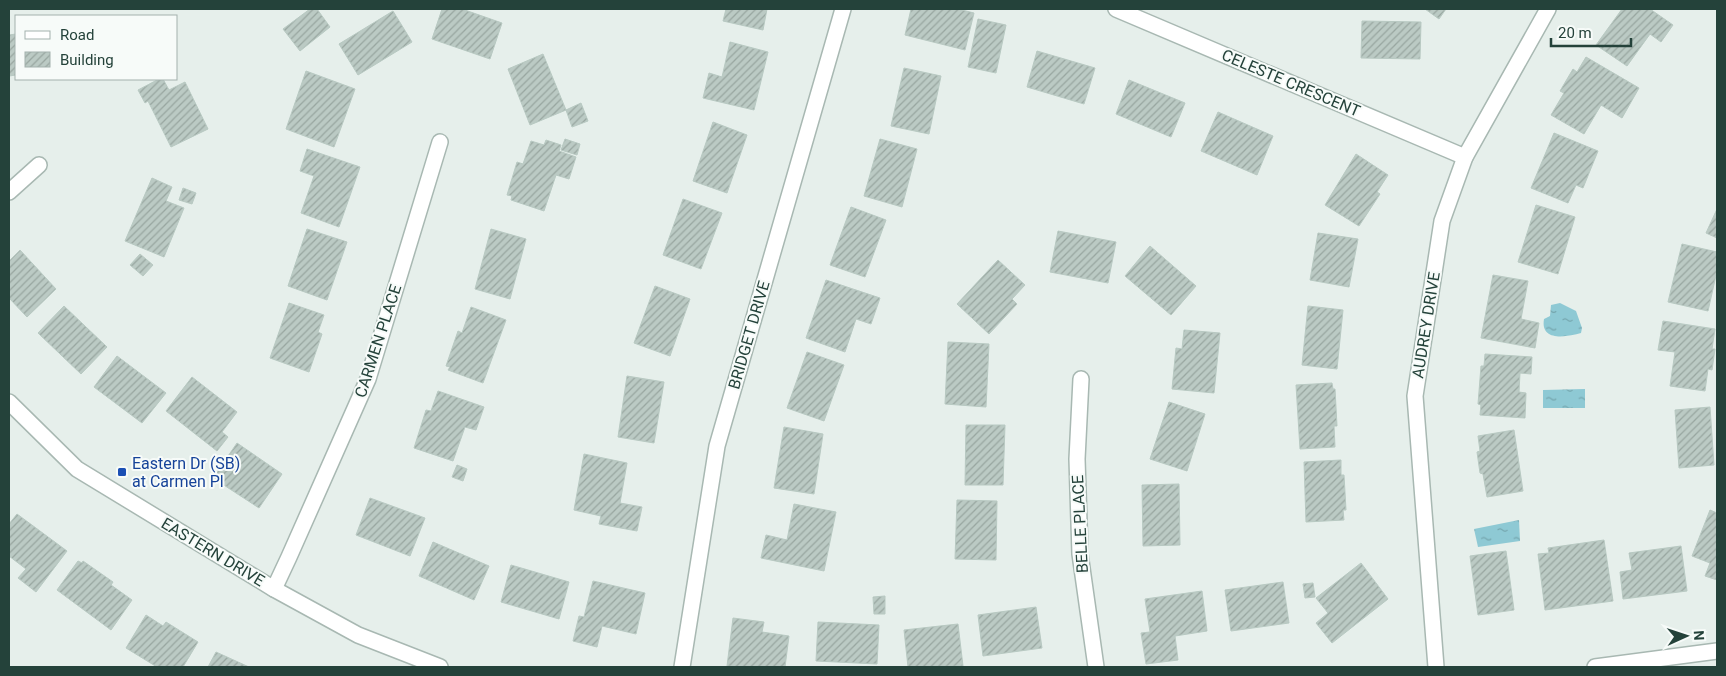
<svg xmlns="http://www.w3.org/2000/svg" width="1726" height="676" font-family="Roboto,sans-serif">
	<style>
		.water { fill: url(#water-ripples) }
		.building { fill: url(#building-hatch); stroke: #b8c9c2 }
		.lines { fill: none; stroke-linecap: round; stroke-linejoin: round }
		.minor-casing { stroke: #a8b8b2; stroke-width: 18 }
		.minor { stroke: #fff; stroke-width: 15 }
		.transit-dot { fill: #1a4fb4; stroke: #f7fbf9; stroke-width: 2 }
		.labels { text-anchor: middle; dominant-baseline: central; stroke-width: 4; stroke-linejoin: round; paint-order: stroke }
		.street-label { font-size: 16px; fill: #24423a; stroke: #f7fbf9 }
		.transit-label { font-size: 16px; fill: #164399; stroke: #f7fbf9; text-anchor: start }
	</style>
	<defs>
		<pattern id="water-ripples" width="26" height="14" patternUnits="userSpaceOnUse" patternTransform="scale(1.25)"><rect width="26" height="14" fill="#8ec9d4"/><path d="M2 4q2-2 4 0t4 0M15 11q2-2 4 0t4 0" fill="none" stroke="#74a5ad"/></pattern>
		<pattern id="building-hatch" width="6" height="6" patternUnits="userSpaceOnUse" patternTransform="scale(1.25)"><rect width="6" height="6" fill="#bbcac4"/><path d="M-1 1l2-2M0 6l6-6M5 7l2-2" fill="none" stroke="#98a6a0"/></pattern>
	</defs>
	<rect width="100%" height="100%" fill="#e6efeb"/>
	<g class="water">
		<path d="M1560,303L1576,311L1582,328L1581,333C1567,337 1540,342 1544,319L1550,316L1551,305Z"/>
		<polygon points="1585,389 1585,408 1543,408 1543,390"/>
		<polygon points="1519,520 1520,541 1478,547 1474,529"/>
	</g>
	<g class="building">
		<polygon points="310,9 317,9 330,27 300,51 283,29"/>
		<polygon points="442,9 462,9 502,23 490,59 432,39"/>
		<polygon points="726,9 767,9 763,30 723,21"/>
		<polygon points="911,9 958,9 974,13 965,50 905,35"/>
		<polygon points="1425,9 1446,9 1439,19"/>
		<polygon points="1622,9 1650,9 1673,25 1661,42 1650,34 1627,66 1596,45"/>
		<polygon points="393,11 412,42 358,75 339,44"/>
		<polygon points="978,19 1006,25 996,73 968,67"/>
		<polygon points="1362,21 1421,22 1420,59 1361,58"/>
		<polygon points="16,34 16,75 9,76 9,35"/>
		<polygon points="730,42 768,52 754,110 703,98 709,73 722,77"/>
		<polygon points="1037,51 1095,68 1084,104 1027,87"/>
		<polygon points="543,54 566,110 530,125 508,69"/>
		<polygon points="1586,57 1639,88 1622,118 1601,105 1584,134 1551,115 1564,93 1560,91 1573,69 1577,72"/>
		<polygon points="904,68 941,76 929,134 891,126"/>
		<polygon points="306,71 355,89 334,147 286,129"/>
		<polygon points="159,79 163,79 169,90 185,82 208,129 171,147 148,101 145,103 138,90"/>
		<polygon points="1129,80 1185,103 1171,137 1116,114"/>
		<polygon points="581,103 588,121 572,127 566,110"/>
		<polygon points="1218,112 1273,136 1257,175 1201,151"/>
		<polygon points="713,122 747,135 727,193 693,181"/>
		<polygon points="1554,133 1598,151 1583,188 1576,185 1568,203 1531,188"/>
		<polygon points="565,139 580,144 577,155 561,150"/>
		<polygon points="880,139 917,149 902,207 864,196"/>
		<polygon points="546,140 561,145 559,151 576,157 569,179 556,175 544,211 511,200 512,196 507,195 517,162 523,164 531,141 544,145"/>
		<polygon points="307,149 360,167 339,227 301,213 314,176 300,171"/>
		<polygon points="1356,154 1388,175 1377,192 1380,194 1359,226 1325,205"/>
		<polygon points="152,178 172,187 166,201 184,208 164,257 125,241"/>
		<polygon points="183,188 196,193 192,204 179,200"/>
		<polygon points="683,199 722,213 701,269 663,255"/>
		<polygon points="1536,205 1575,217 1558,274 1518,262"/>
		<polygon points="851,207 886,220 865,277 830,265"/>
		<polygon points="1717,209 1717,238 1706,233"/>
		<polygon points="307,229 347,242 327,300 288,286"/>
		<polygon points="491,229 526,239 510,299 475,289"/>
		<polygon points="1058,231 1116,242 1108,283 1050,272"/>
		<polygon points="1318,233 1358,239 1349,287 1310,280"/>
		<polygon points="1682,244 1717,252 1717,271 1708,311 1668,302"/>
		<polygon points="1150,246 1196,286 1171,315 1125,276"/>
		<polygon points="20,250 56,289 27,317 9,298 9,261"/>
		<polygon points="140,254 153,265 143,276 130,265"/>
		<polygon points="998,260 1025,285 1012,299 1017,304 989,334 957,304"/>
		<polygon points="1493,275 1528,281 1521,319 1539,323 1535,348 1481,338"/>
		<polygon points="826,280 880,298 871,324 856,319 845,352 806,338"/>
		<polygon points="655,286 690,299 670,356 634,343"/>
		<polygon points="289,303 324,315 318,332 322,334 309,372 270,358"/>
		<polygon points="64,306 107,347 81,374 38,333"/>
		<polygon points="1308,306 1343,310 1337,369 1302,365"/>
		<polygon points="471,307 506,320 483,383 448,370 450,367 446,366 458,331 462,333"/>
		<polygon points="1663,321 1715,329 1712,349 1715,349 1712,370 1708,369 1705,391 1670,386 1675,352 1658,350"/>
		<polygon points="1184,330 1220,333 1214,393 1172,389 1176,348 1182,349"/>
		<polygon points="948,342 989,344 986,407 945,404"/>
		<polygon points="807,352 844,365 824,421 787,408"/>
		<polygon points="1485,354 1532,357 1531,374 1520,373 1519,392 1526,393 1525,418 1480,415 1481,405 1478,404 1481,366 1484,366"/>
		<polygon points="117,356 166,393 142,423 94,387"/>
		<polygon points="627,376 664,382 654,443 618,437"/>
		<polygon points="192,377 237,412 222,432 228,437 217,451 166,411"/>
		<polygon points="1332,383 1333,389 1335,389 1337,426 1334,426 1335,447 1300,449 1296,385"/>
		<polygon points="438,391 484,407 476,430 465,427 453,461 414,448 426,410 431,411"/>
		<polygon points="1169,402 1205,414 1187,471 1150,459"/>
		<polygon points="1710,407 1714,465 1679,468 1675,410"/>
		<polygon points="966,425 1005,425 1003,485 965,485"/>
		<polygon points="784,427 823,434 814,494 774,488"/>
		<polygon points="1514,430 1523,491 1487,497 1483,474 1480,473 1477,452 1480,451 1478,436"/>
		<polygon points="237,443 282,474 259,508 213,478"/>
		<polygon points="584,454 627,463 620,503 642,507 637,531 599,524 601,516 574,510"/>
		<polygon points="1341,460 1341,475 1344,475 1346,510 1343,510 1344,520 1306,522 1304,462"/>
		<polygon points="457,465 467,469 463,481 452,477"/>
		<polygon points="1179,484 1180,545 1143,546 1142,485"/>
		<polygon points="370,498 425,518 410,556 356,535"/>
		<polygon points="957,500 997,501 996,560 955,559"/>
		<polygon points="794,504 836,512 824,571 761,558 766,535 787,540"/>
		<polygon points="1710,510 1717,513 1717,580 1705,576 1710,563 1692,556"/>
		<polygon points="17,514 67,551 36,592 18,578 26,569 9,556 9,524"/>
		<polygon points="1604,540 1613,601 1545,610 1538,554 1549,553 1548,548"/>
		<polygon points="433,542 489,566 474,600 419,576"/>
		<polygon points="1681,546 1687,591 1623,599 1620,572 1632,570 1629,553"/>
		<polygon points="1506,551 1514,610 1478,615 1470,556"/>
		<polygon points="78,561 82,563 83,561 113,582 111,585 132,600 111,630 57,590"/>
		<polygon points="1361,563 1388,599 1332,643 1316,623 1328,613 1316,598"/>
		<polygon points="511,565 569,582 559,619 501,602"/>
		<polygon points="593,581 645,593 636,634 602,626 597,647 573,641 579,616 584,617"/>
		<polygon points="1283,582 1289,623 1231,631 1225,590"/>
		<polygon points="1313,583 1315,597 1305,598 1303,584"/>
		<polygon points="1202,591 1207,631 1175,636 1178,660 1146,664 1141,633 1150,632 1145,599"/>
		<polygon points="885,596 885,614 874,614 873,597"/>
		<polygon points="1036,607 1042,648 983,656 978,615"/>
		<polygon points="146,615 163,626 166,622 198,642 183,667 157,667 126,648"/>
		<polygon points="733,618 764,622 762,632 789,636 785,667 739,667 727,666"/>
		<polygon points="818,622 879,625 877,664 816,661"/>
		<polygon points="958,624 963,666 908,667 904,630"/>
		<polygon points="216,652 249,667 208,667"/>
	</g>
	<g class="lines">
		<g class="minor-casing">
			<g id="minor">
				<polyline points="1116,9 1465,157"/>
				<polyline points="9,192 39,165"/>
				<polyline points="1081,379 1077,459 1080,554 1096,667"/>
				<polyline points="9,402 77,469 274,589 358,635 440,667"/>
				<polyline points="274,589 289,557 368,379 440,142"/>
				<polyline points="682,667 717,446 843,9"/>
				<polyline points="1436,667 1415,396 1442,221 1465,157 1548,9"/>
				<polyline points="1595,667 1717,651"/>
			</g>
		</g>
		<use href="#minor" class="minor"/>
	</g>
	<rect class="transit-dot" x="117" y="467" width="10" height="10" rx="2.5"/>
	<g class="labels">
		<g class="street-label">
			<text transform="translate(1291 83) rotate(23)">CELESTE CRESCENT</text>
			<text transform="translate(1426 325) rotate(-81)">AUDREY DRIVE</text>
			<text transform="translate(749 335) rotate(-74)">BRIDGET DRIVE</text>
			<text transform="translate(378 341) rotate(-72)">CARMEN PLACE</text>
			<text transform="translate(1080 524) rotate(-93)">BELLE PLACE</text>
			<text transform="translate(213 552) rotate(31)">EASTERN DRIVE</text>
		</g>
		<g class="transit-label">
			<text x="132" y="463">Eastern Dr (SB)<tspan x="132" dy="18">at Carmen Pl</tspan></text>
		</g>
	</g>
	<rect width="1726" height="676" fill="none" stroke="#24423a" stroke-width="20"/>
	<rect x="15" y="15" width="162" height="65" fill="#f7fbf9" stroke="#a3b1ad"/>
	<rect x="25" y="31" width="25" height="8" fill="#ffffff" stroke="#a3b1ad"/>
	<text x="60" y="40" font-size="15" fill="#24423a">Road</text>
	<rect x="25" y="52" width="25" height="15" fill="url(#building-hatch)" stroke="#a3b1ad"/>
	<text x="60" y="65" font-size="15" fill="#24423a">Building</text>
	<g transform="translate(1686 636) rotate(87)" stroke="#f7fbf9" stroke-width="4" paint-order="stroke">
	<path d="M0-4L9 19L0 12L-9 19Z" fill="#24423a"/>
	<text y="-8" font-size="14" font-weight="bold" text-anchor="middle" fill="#24423a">N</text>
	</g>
	<path d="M1551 38v8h80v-8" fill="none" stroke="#24423a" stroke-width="2.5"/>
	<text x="1558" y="38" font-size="15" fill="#24423a" stroke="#f7fbf9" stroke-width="4" paint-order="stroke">20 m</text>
</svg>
